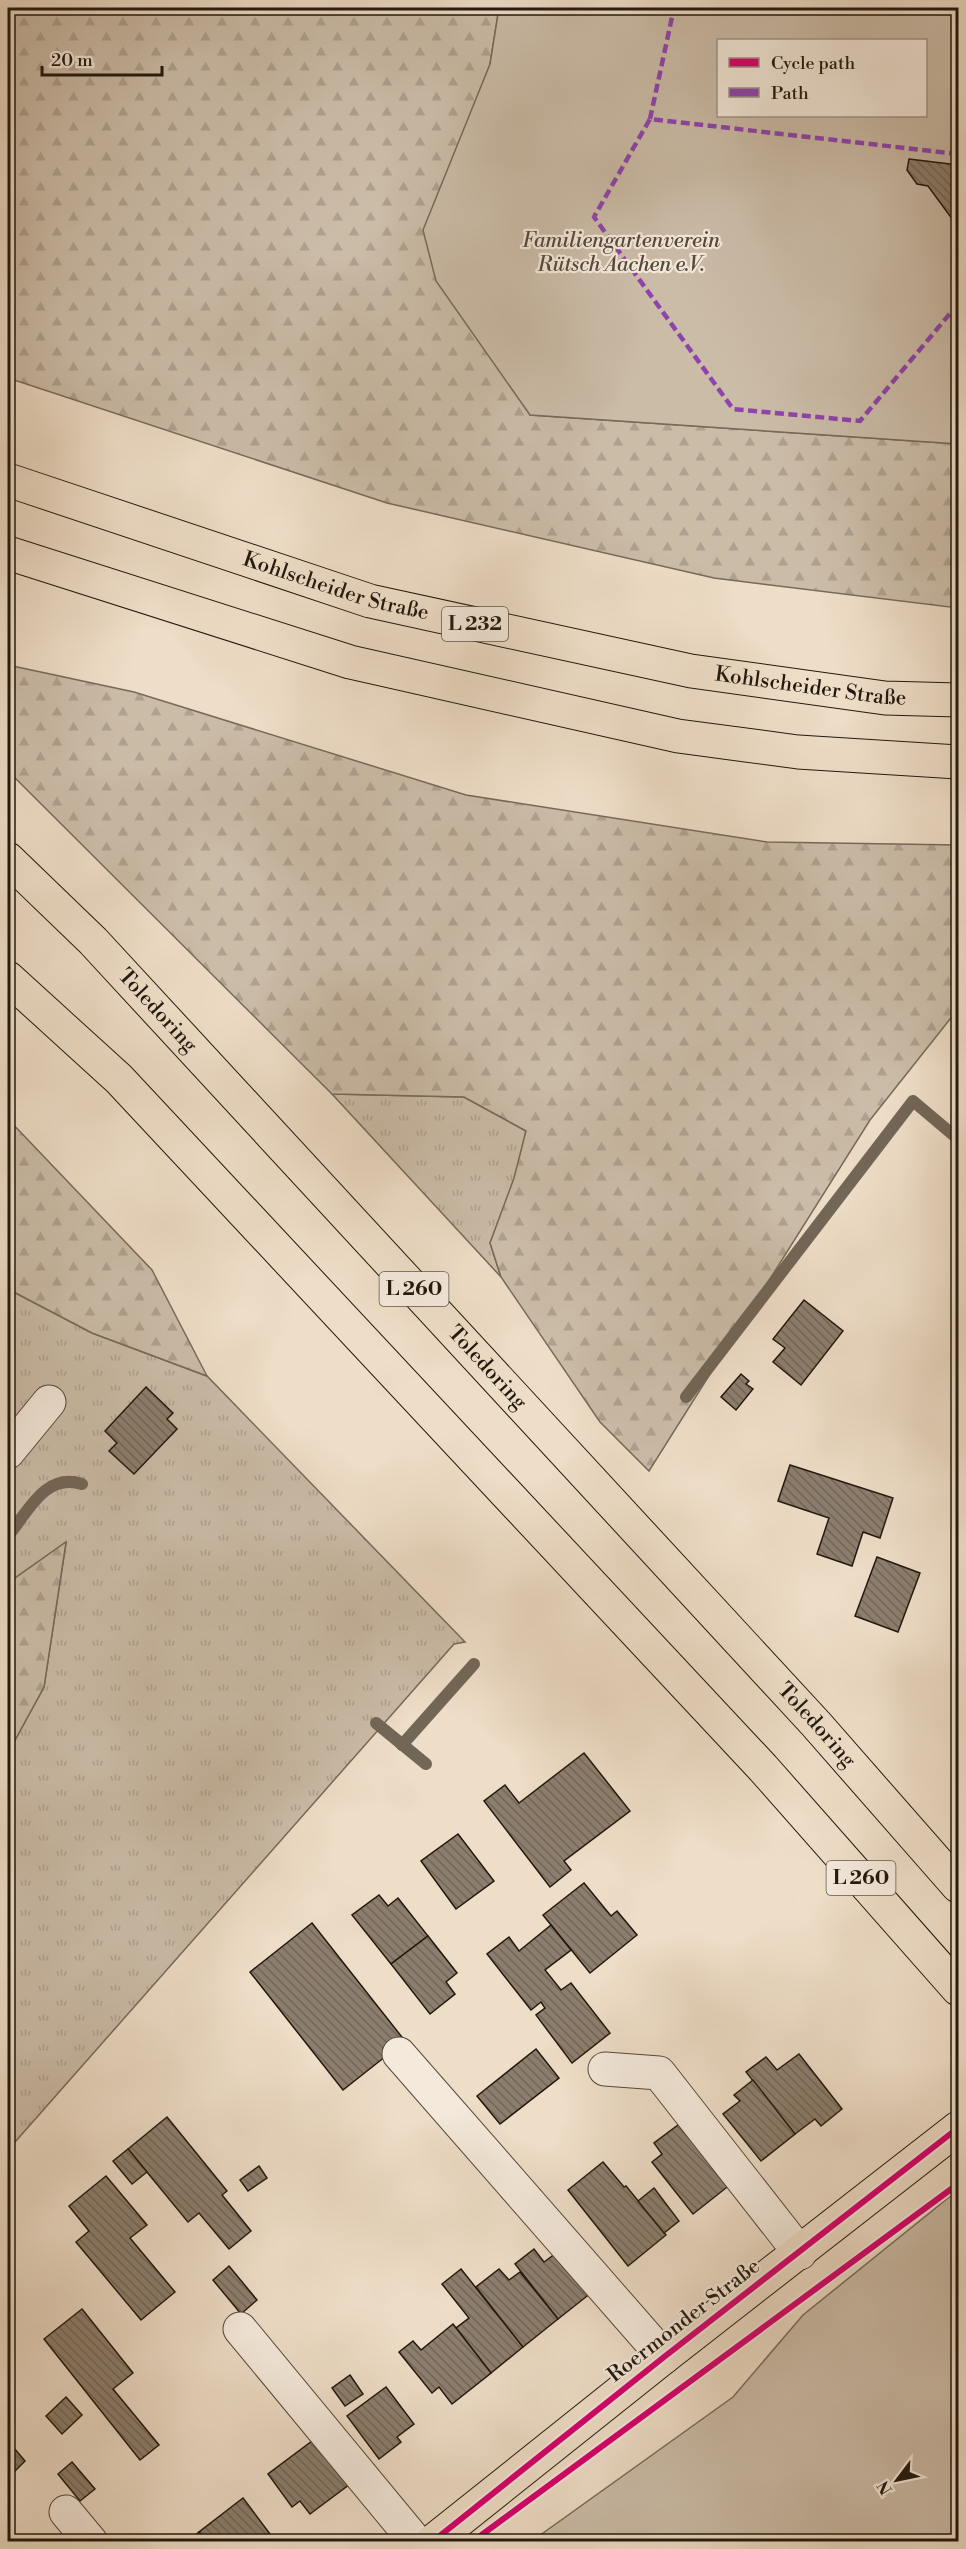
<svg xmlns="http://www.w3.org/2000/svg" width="966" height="2549" font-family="'Libre Bodoni',serif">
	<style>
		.grass { fill: url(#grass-tufts); stroke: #766a5b; stroke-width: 1.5 }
		.forest { fill: url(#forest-firs); stroke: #766a5b; stroke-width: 1.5 }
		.garden { fill: #cbbca8; stroke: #766a5b; stroke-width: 1.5; fill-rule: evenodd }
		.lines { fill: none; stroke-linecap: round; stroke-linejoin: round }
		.stream { stroke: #726657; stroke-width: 12 }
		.building { fill: url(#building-back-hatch); stroke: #21180e; stroke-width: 1.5 }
		.minor-casing { stroke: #54493c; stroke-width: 35 }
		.major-casing { stroke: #21180e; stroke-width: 35 }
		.highway-casing { stroke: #21180e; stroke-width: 35 }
		.minor { stroke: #f4e9db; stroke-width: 33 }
		.major { stroke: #eeddc7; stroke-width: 33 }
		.highway { stroke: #eeddc7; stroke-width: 33 }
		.quiet { stroke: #8e44ad; stroke-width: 4.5; stroke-dasharray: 9 4.5; stroke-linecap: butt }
		.cycleway-casing { stroke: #f4e9db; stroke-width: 10 }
		.cycleway { stroke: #d6006c; stroke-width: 6 }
		.labels { text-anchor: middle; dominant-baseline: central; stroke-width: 4.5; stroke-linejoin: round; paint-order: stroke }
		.shield { fill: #f4e9db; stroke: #60574c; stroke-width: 1.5 }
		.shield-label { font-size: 20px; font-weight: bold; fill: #21180e }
		.park-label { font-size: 21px; font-style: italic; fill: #54493c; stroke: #f4e9db }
		.street-label { font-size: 21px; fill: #21180e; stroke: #f4e9db }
	</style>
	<defs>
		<pattern id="grass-tufts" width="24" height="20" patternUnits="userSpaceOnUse" patternTransform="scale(1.5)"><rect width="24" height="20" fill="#cbbca8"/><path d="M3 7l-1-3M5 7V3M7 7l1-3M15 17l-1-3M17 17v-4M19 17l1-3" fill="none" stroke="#aea18f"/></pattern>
		<pattern id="forest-firs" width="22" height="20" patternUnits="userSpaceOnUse" patternTransform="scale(1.5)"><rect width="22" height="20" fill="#cbbca8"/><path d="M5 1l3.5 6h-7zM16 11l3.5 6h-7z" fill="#aea18f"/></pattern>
		<pattern id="building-back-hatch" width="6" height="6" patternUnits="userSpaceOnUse" patternTransform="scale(1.5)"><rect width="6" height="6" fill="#8c7e6e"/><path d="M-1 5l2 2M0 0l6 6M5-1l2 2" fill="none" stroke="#726659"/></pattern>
	</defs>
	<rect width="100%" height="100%" fill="#eeddc7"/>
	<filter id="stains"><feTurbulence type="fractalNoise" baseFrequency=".00333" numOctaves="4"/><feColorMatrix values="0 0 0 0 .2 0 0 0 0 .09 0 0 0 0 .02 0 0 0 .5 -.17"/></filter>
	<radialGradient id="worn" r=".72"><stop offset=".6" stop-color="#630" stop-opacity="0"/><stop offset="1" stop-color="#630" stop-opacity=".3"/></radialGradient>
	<g class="grass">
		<polygon points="332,1094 464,1097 526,1131 515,1178 490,1243 501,1277"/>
		<polygon points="8,1289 92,1333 207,1376 465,1642 454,1644 8,2150 8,1753 44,1687 66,1543 8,1583"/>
	</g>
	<g class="forest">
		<polygon points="8,8 499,8 490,64 530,415 958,444 958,608 714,578 387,503 8,378"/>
		<polygon points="8,665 134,692 466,795 767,842 958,845 958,1009 870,1120 649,1471 600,1422 501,1277 490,1243 514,1178 526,1131 464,1097 332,1094 8,771"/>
		<polygon points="8,1119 152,1270 207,1376 92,1333 8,1289"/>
		<polygon points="66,1542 44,1687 8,1753 8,1583"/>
	</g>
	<g class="garden">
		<path d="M499,8H958V444L530,415L436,281L423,230L490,64ZM718,40H926V116H718Z"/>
		<polygon points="958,2190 958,2541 532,2541 733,2397 803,2315"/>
	</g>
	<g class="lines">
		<g class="stream">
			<polyline points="686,1397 913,1101 958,1139"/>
			<path d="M8,1536C28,1512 45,1472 82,1484"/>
			<polyline points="376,1723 426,1764"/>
			<polyline points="402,1745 474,1664"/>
		</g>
	</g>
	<g class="building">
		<polygon points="909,159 958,165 958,227 928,186 917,184 907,170"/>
		<polygon points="804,1300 843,1331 801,1385 773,1362 785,1348 773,1339"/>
		<polygon points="741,1374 749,1381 746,1384 753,1389 736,1410 721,1397"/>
		<polygon points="146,1387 173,1413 167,1419 177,1429 134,1474 109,1451 117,1443 105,1431"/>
		<polygon points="790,1465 893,1498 880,1538 863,1532 852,1566 817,1554 829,1518 778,1501"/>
		<polygon points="877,1557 920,1573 898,1632 855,1616"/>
		<polygon points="584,1753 630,1811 564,1861 571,1870 550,1887 484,1801 505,1785 519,1803"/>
		<polygon points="458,1834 494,1881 456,1909 421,1861"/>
		<polygon points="584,1883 611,1916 617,1911 637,1935 590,1973 543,1915"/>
		<polygon points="379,1895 388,1906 398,1898 428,1936 391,1964 352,1915"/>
		<polygon points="312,1923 405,2041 343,2090 250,1972"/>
		<polygon points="551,1925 571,1950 545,1970 561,1990 571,1983 610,2033 572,2063 536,2015 545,2008 541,2002 531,2010 487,1954 509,1937 519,1951"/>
		<polygon points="428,1936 457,1973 446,1982 455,1994 430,2014 391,1964"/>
		<polygon points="536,2049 559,2078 500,2124 477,2096"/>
		<polygon points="799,2054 842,2109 821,2126 815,2119 795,2134 746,2072 766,2057 777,2070"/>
		<polygon points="753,2080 795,2134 761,2161 723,2114 740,2101 734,2095"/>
		<polygon points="167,2117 227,2191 222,2195 251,2231 229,2249 199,2213 188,2222 128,2149"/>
		<polygon points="682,2122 731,2184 693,2214 652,2162 662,2154 654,2143"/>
		<polygon points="128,2149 147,2172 132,2184 113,2161"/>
		<polygon points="603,2162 624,2187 626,2186 666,2235 628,2266 568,2190"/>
		<polygon points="259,2166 267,2178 248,2191 240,2180"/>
		<polygon points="106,2176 147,2225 130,2238 175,2292 141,2320 76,2242 89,2231 69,2206"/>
		<polygon points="654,2188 679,2221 664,2233 638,2201"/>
		<polygon points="563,2248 596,2289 558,2319 515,2264 534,2249 544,2262"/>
		<polygon points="229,2266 257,2300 241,2314 213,2280"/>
		<polygon points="461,2269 523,2347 491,2373 456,2328 469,2318 442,2284"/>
		<polygon points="499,2269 509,2280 520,2272 558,2319 523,2347 476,2287"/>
		<polygon points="82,2309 133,2373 113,2389 159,2445 140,2460 44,2339"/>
		<polygon points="453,2324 491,2373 452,2404 439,2387 432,2393 399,2352 413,2341 421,2350"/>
		<polygon points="350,2375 363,2394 345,2406 332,2388"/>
		<polygon points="386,2387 414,2424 397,2437 401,2442 379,2459 347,2416"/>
		<polygon points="66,2397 82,2415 62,2434 46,2416"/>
		<polygon points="320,2435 354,2481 310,2514 300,2501 292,2507 268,2474"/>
		<polygon points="8,2441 25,2461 8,2478"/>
		<polygon points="72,2462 95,2489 80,2501 58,2474"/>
		<polygon points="243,2498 276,2542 206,2542 199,2532"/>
		<polygon points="199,2532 206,2542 186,2542"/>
	</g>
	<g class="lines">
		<g class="minor-casing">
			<g id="minor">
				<polyline points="8,1452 49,1402"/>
				<polyline points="399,2054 664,2357"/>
				<polyline points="605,2069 659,2073 800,2253"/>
				<polyline points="240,2329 416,2542"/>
				<polyline points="66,2512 91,2542"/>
			</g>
		</g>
		<g class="major-casing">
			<g id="major">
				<path id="s1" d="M8,480L370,601L691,671L885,698L958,700"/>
				<polyline points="8,553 350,662 678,736 798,752 958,762"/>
				<polyline points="432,2542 664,2357 958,2128"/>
			</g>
		</g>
		<g class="highway-casing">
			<g id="highway">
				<path id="s2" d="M8,859L93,941L816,1724L958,1886"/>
				<polyline points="8,978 119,1079 763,1768 958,1989"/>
			</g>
		</g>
		<use href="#minor" class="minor"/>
		<use href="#major" class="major"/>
		<use href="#highway" class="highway"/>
		<g class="quiet">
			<polyline points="650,119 674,8"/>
			<polyline points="958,154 650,119 594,217 733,409 860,421 958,304"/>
		</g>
		<g class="cycleway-casing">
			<g id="cycleway">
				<polyline points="432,2542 664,2357 958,2128"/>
				<polyline points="472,2542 958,2184"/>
			</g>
		</g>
		<use href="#cycleway" class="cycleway"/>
	</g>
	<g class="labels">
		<g class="shield">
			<rect x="442" y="607" width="66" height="34" rx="4.5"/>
			<rect x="379.5" y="1272" width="69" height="34" rx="4.5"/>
			<rect x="826.5" y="1861" width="69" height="34" rx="4.5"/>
		</g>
		<g class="shield-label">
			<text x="475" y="624">L 232</text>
			<text x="414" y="1289">L 260</text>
			<text x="861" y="1878">L 260</text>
		</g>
		<g class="park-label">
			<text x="621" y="241">Familiengartenverein<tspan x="621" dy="24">Rütsch Aachen e.V.</tspan></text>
		</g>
		<g class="street-label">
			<text stroke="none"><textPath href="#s1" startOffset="345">Kohlscheider Straße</textPath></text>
			<text stroke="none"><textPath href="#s1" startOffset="831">Kohlscheider Straße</textPath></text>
			<text stroke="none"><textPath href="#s2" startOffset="213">Toledoring</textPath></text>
			<text stroke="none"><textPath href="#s2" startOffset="699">Toledoring</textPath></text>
			<text stroke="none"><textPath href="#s2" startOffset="1185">Toledoring</textPath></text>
			<text transform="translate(684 2321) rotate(-38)">Roermonder Straße</text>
		</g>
	</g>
	<rect width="966" height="2549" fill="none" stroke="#eeddc7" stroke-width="30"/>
	<rect x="9" y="9" width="948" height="2531" fill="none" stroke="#21180e" stroke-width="3"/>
	<rect x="15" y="15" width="936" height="2519" fill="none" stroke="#21180e" stroke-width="1.5"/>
	<rect x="717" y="39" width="210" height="78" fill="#f4e9db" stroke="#a09589" stroke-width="1.5"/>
	<rect x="729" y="58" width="30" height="9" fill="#d6006c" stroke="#a09589" stroke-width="1.5"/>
	<text x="771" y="69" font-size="18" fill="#21180e">Cycle path</text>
	<rect x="729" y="88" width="30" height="9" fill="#8e44ad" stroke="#a09589" stroke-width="1.5"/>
	<text x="771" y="99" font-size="18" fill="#21180e">Path</text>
	<g transform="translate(897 2480) rotate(238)" stroke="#f4e9db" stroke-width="4.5" paint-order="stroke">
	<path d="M0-4.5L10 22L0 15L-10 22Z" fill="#21180e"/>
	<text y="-9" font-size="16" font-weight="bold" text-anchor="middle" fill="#21180e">N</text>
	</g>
	<path d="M42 66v9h120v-9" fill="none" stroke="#21180e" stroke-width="3"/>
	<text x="51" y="66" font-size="18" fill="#21180e" stroke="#f4e9db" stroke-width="4.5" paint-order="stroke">20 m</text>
	<rect width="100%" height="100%" filter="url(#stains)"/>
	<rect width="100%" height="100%" fill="url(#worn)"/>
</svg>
